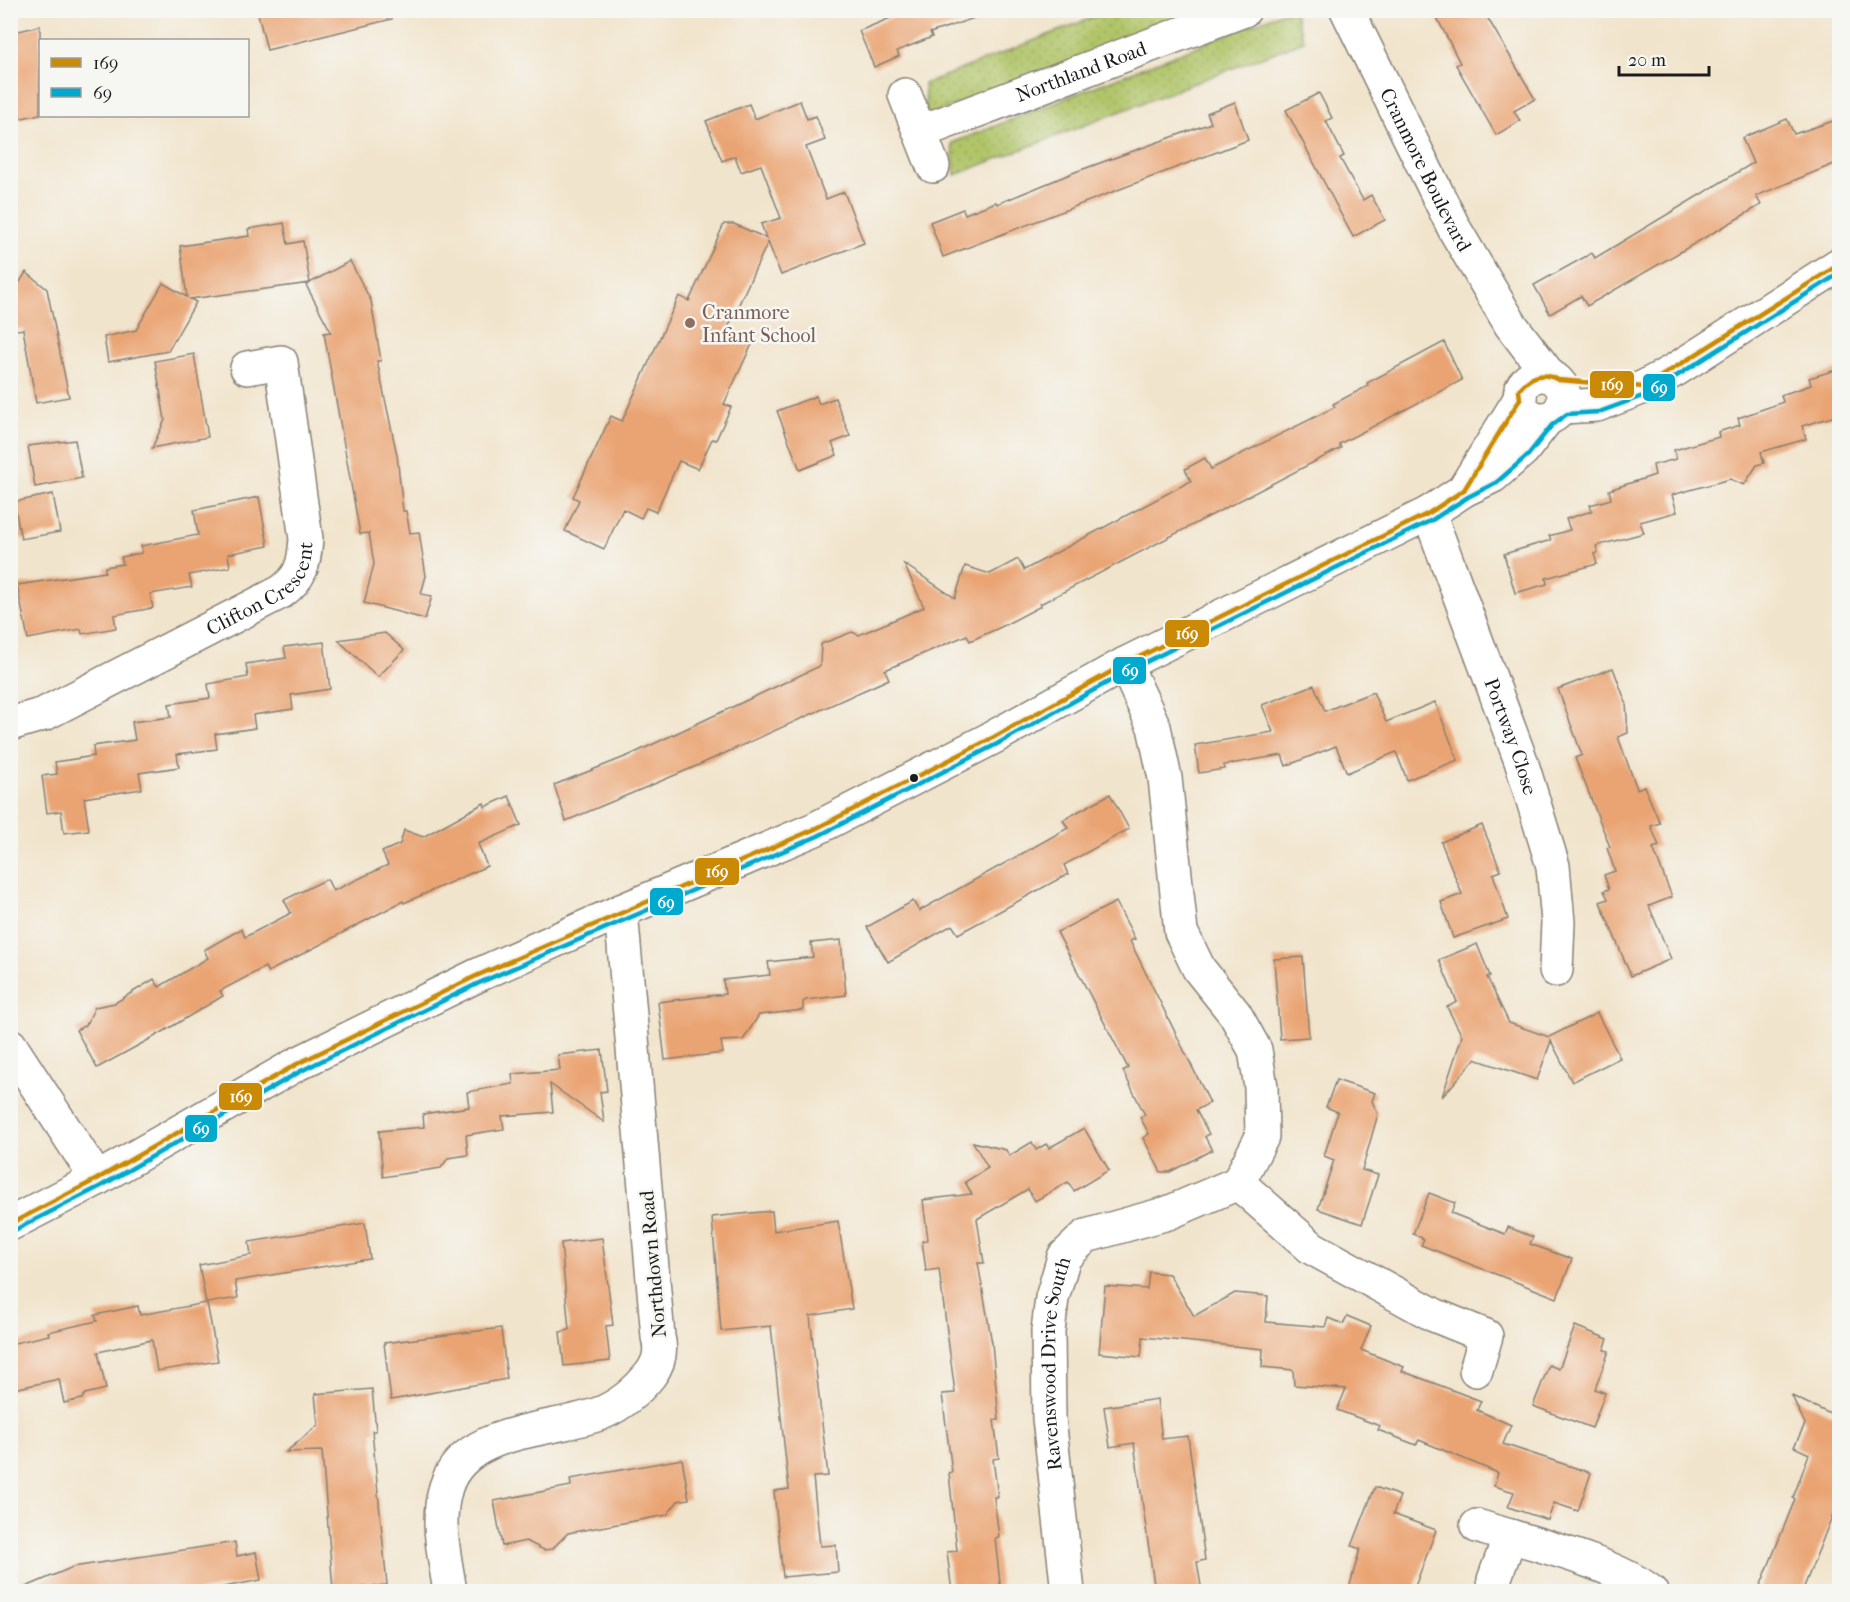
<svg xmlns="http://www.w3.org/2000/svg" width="1850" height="1602" font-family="'IM FELL French Canon',serif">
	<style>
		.grass { fill: url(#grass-dots); stroke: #667042; stroke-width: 1.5 }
		.building { fill: #eaa473 }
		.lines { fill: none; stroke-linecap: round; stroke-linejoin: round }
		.minor-casing { stroke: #868074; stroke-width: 36 }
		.minor { stroke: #fff; stroke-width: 33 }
		.bus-1-casing { stroke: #f6f6f2; stroke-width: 9 }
		.bus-2-casing { stroke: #f6f6f2; stroke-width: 9 }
		.bus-1 { stroke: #cb8a06; stroke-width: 4.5 }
		.bus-2 { stroke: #00a9ce; stroke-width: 4.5 }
		.education-dot { fill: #8d6e63; stroke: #f6f6f2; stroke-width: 2 }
		.bus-dot { fill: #1c1c1c; stroke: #f6f6f2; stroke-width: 2 }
		.labels { text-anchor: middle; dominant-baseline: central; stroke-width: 5; stroke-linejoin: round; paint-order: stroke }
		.street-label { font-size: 20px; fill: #1c1c1c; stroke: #f6f6f2 }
		.education-label { font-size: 20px; fill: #785e54; stroke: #f6f6f2; text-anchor: start }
		.line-badge { stroke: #f6f6f2; stroke-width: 2 }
		.badge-label { font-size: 16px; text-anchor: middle; font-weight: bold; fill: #fff }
	</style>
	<defs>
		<pattern id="grass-dots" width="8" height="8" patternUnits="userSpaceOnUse" patternTransform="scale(1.5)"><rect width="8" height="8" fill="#b0c468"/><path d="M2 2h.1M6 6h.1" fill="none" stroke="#97a85a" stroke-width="1.8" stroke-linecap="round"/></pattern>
	</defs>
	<rect width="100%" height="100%" fill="#f6f6f2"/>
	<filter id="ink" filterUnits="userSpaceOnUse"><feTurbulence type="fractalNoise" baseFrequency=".0167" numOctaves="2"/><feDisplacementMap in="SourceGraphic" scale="12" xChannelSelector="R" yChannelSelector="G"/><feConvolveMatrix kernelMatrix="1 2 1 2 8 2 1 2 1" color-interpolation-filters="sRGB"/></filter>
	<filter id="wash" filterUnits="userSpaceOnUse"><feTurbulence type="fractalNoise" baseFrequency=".008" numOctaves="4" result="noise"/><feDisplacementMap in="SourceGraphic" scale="24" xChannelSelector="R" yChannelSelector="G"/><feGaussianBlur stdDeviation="1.35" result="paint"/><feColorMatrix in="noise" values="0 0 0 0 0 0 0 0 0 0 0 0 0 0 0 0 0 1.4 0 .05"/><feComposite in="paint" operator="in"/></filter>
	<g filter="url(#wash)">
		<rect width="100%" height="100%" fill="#f1e4cc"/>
		<g class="grass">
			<polygon points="1109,11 1202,11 927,116 924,84"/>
			<polygon points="1286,11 1294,11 1304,41 955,175 952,143"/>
		</g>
		<g id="blocks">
			<g class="building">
				<polygon points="257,10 391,10 392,19 267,50"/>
				<polygon points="910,10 985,10 986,14 930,33 932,37 897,51 899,56 874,67 859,31"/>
				<polygon points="1433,10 1483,10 1535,99 1514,111 1520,121 1496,135 1456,65 1460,63"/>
				<polygon points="40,26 40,114 10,121 10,33"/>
				<polygon points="1319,93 1332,118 1326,121 1344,156 1340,158 1363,200 1371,195 1385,220 1353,237 1286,110"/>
				<polygon points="800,101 807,119 816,116 825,140 806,147 826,199 844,192 864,243 781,275 768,242 726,332 752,344 724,404 731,407 716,440 712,439 698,469 679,461 656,512 646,508 641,518 623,509 604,549 565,531 579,500 573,497 611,416 622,421 679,296 689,301 724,224 734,224 766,238 761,224 781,218 761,165 741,172 735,156 722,161 706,121 749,104 755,119"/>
				<polygon points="1235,102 1248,140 943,257 930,222 963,209 965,214 996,202 997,204 1075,172 1211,123 1207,113"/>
				<polygon points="1787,119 1794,134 1839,119 1839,162 1756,196 1761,205 1587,306 1581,296 1550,314 1534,285 1592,253 1595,258 1753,163 1742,138"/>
				<polygon points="284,223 288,244 303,241 310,283 190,299 196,302 168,351 108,362 104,337 136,330 163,283 187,297 180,246 249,236 248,229"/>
				<polygon points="350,261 371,301 381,361 377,361 397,455 403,511 406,511 410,533 419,532 426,576 421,594 432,596 425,619 364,603 374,564 369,533 360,534 324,333 331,332 306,285"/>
				<polygon points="26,272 47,289 69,397 36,403 23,329 10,331 10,298"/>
				<polygon points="1444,342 1462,380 1339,444 1341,448 1040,604 1041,606 1001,627 970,641 967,635 885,670 889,679 692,768 566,821 554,785 630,755 820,666 821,644 852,632 859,635 924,607 904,564 955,598 965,566 990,574 1018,559 1024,570 1191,481 1185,469 1205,458 1211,469 1335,407 1333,404 1368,386 1367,383"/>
				<polygon points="194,354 208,437 152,448 165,420 155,361"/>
				<polygon points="1839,369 1839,415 1802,426 1806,439 1761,452 1764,463 1757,465 1744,485 1730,479 1672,495 1677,512 1640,522 1644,533 1596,546 1598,552 1594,554 1597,564 1546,578 1547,584 1515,593 1504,554 1551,540 1549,536 1570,530 1566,519 1592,511 1590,505 1611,499 1609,490 1655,475 1653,465 1676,459 1674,450 1719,437 1718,432 1740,425 1738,418 1783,402 1781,395 1811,385 1809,378"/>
				<polygon points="816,396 819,404 835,398 850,436 832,443 837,455 800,470 777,411"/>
				<polygon points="75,440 82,478 35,487 28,446"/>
				<polygon points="53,494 60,532 21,539 14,502"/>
				<polygon points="259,497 268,546 228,554 230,567 189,575 192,587 150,594 153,608 114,615 116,628 82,634 81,629 28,639 17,585 105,572 105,567 123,564 121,557 142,553 141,546 198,535 194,510"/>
				<polygon points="385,633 404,650 378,677 338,640"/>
				<polygon points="324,642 330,689 291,695 293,709 253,715 255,728 215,734 217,749 177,754 179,767 139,773 142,789 84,798 89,830 64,833 61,811 47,813 42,776 57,774 55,762 94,756 93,746 135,740 132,722 171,717 169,704 210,698 208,684 248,677 246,664 286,658 284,647"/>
				<polygon points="1613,668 1626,703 1628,733 1618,737 1637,789 1644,786 1660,823 1651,826 1659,846 1653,848 1672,897 1649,906 1671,959 1631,976 1600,902 1608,899 1604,891 1609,889 1604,875 1615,871 1607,848 1610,847 1575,758 1582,755 1558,689"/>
				<polygon points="1314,685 1325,711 1373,692 1386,722 1435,702 1458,760 1407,780 1396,752 1347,773 1336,746 1286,766 1282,755 1224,765 1225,769 1199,773 1195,745 1273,732 1262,705"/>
				<polygon points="1110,794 1129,829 1064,865 1068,874 958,934 952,925 888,962 867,927 913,901 919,911 1068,828 1063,820"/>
				<polygon points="509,796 521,825 478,844 487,866 404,903 403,901 268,972 265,967 220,991 223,996 161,1033 97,1068 76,1030 86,1025 95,1007 115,1003 154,979 159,987 208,958 204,950 241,929 245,937 291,913 284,900 327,879 333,891 388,865 382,852 400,844 404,830 423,837 484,803 485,807"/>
				<polygon points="1482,825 1501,871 1493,874 1508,919 1453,938 1441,902 1462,894 1441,842"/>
				<polygon points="1116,902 1135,939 1130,941 1210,1103 1196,1110 1209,1134 1205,1137 1212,1150 1170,1172 1161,1172 1143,1138 1149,1134 1140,1117 1145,1115 1123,1071 1128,1068 1057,932"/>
				<polygon points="841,940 846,995 806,1000 803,1002 803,1010 759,1015 743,1040 721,1041 723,1053 665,1060 658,1002 725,994 723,980 770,975 768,962 813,957 811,943"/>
				<polygon points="1477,944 1490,976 1487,977 1509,1023 1549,1037 1597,1013 1620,1058 1572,1082 1551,1041 1537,1080 1475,1059 1442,1097 1462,1036 1447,1007 1457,1002 1439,960"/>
				<polygon points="1303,957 1309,1037 1280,1039 1274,959"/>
				<polygon points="602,1050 607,1091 600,1092 604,1122 550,1084 553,1112 502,1116 504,1129 466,1135 468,1155 448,1158 441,1168 383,1177 379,1131 424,1127 423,1114 469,1107 467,1092 513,1084 512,1074 560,1070 558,1055"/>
				<polygon points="1336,1080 1375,1093 1372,1101 1378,1114 1362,1170 1378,1175 1362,1224 1318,1209 1334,1160 1324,1156 1338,1112 1326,1107"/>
				<polygon points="1084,1128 1109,1170 1074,1191 1068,1182 1035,1201 1028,1189 977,1219 984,1263 978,1263 992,1343 999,1420 994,1420 999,1458 993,1459 998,1497 994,1497 999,1537 995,1538 1001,1592 952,1592 947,1552 957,1551 949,1473 952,1472 942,1394 955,1393 939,1269 926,1271 922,1241 928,1240 923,1200 972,1194 965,1182 988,1168 973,1142 1006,1150 1009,1156 1032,1142 1036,1150 1046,1144 1049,1148"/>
				<polygon points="1429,1193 1455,1203 1451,1213 1505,1234 1508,1227 1533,1237 1530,1244 1572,1259 1557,1298 1421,1245 1424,1239 1413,1234"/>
				<polygon points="772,1211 774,1231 838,1221 852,1309 810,1316 828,1476 813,1477 820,1546 836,1545 838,1572 783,1577 774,1491 789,1489 771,1326 721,1331 712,1217"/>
				<polygon points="365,1223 370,1259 235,1281 238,1298 207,1303 218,1361 157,1371 152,1340 98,1352 106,1389 85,1394 82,1399 64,1403 59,1379 10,1390 10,1344 49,1335 48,1332 97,1321 95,1315 138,1306 140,1315 206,1303 199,1265 251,1255 249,1242"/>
				<polygon points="602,1238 613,1325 606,1326 610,1361 564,1366 560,1332 569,1330 561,1243"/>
				<polygon points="1149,1272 1169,1274 1194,1316 1235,1293 1268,1296 1266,1322 1325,1327 1328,1318 1343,1324 1347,1316 1371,1326 1361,1350 1404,1367 1402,1371 1481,1401 1477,1410 1511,1425 1503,1444 1591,1473 1578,1511 1554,1503 1548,1520 1508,1507 1514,1492 1494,1486 1498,1473 1419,1440 1416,1445 1378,1430 1380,1426 1337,1410 1346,1389 1294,1385 1293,1370 1262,1367 1263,1349 1143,1337 1141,1357 1099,1353 1105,1286 1147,1289"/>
				<polygon points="1575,1326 1608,1339 1604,1350 1609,1351 1595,1389 1605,1393 1592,1428 1533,1406 1549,1365 1559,1369"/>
				<polygon points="501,1328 507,1379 391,1400 384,1343"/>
				<polygon points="372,1389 376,1431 372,1431 387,1585 333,1590 322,1451 286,1452 318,1425 315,1394"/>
				<polygon points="1792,1396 1839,1418 1839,1516 1833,1514 1802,1592 1758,1592 1795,1499 1793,1498 1809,1454 1794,1447 1805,1424"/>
				<polygon points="1157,1399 1162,1439 1188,1436 1205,1560 1197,1562 1202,1592 1155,1592 1134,1443 1110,1447 1104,1407"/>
				<polygon points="682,1459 689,1499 678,1501 667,1515 568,1533 552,1549 544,1550 526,1541 502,1546 494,1501 571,1486 570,1479"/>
				<polygon points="1375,1487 1400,1496 1393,1514 1436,1530 1413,1592 1348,1592 1360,1549 1352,1546"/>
				<polygon points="235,1542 237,1556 256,1552 261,1580 197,1592 14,1592 73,1567"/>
			</g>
		</g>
	</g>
	<g filter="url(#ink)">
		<use href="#blocks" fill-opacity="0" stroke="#868074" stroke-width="1.5"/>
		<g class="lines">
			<g class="minor-casing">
				<g id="minor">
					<path id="s1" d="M1347,10L1455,230L1511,325L1549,375"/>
					<polyline points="905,95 933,166"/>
					<path id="s2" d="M920,132L1244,10"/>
					<circle cx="1542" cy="397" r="22"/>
					<polyline points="1563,407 1597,405 1644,387 1675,370 1840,264"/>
					<polyline points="1466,486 1520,399"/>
					<path id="s3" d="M1429,513L1521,761L1553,866L1558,922L1556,970"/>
					<path id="s4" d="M10,724L44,714L281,592C302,577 304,564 306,539L281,362L247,368"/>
					<polyline points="10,1045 97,1179"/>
					<polyline points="1238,1183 1312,1248 1434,1315 1486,1336 1476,1370"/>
					<polyline points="10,1224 97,1179 297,1064 476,976 621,911 815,829 994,737 1125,664 1429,513 1464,490 1493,476 1523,450 1547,419"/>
					<path d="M1477,1526C1526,1542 1613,1562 1651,1592"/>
					<polyline points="1494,1580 1510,1536"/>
					<path d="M450,1592C445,1557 435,1522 446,1487C465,1426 557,1432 604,1412C622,1404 637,1391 650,1375C659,1363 662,1352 658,1337L621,911"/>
					<path id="s5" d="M1068,1592L1049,1418L1048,1331L1052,1298L1064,1257L1086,1236L1168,1213L1238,1183L1262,1137L1261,1087L1255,1050L1235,1014L1199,969L1181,932L1165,778L1154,727L1125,664"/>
				</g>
			</g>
			<use href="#minor" class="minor"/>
			<g class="bus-1-casing">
				<path id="bus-1" d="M10,1224L97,1179L297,1064L476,976L815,829L994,737L1125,664L1429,513L1464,490L1520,399L1519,390C1530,376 1542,371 1558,380L1644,387L1840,264"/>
			</g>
			<g class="bus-2-casing">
				<polyline id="bus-2" points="13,1231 101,1186 301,1071 479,983 818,836 997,744 1128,671 1432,520 1468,497 1497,482 1528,455 1552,425 1567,414 1599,412 1648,394 1840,273"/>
			</g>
			<use href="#bus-1" class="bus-1"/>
			<use href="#bus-2" class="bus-2"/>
		</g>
	</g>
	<circle class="education-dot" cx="690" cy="323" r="6"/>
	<circle class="bus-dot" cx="914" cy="778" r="5"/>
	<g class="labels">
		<g class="street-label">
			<text stroke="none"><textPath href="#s2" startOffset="172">Northland Road</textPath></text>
			<text stroke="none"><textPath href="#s1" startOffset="178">Cranmore Boulevard</textPath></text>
			<text stroke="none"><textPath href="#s4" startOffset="290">Clifton Crescent</textPath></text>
			<text stroke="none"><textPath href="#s3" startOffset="238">Portway Close</textPath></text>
			<text transform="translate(653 1264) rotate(-95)">Northdown Road</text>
			<text stroke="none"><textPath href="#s5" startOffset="230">Ravenswood Drive South</textPath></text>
		</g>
		<g class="education-label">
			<text x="702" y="312">Cranmore<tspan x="702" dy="23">Infant School</tspan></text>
		</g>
	</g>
	<g class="line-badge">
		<rect x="1589" y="370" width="46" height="29" rx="6" fill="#cb8a06"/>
		<rect x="1642" y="373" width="34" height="29" rx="6" fill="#00a9ce"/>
		<rect x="1164" y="619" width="46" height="29" rx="6" fill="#cb8a06"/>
		<rect x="1112" y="656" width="35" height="29" rx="6" fill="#00a9ce"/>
		<rect x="694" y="857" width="46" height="29" rx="6" fill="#cb8a06"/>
		<rect x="649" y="887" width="35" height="29" rx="6" fill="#00a9ce"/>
		<rect x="218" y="1082" width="45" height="29" rx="6" fill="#cb8a06"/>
		<rect x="184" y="1114" width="34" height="29" rx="6" fill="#00a9ce"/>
	</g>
	<g class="badge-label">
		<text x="1612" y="390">169</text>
		<text x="1659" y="393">69</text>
		<text x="1187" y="639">169</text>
		<text x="1130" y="676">69</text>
		<text x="717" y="877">169</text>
		<text x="666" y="908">69</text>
		<text x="241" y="1102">169</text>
		<text x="201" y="1134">69</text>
	</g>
	<rect width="1850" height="1602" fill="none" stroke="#f6f6f2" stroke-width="36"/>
	<rect x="39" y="39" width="210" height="78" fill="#f6f6f2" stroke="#9f9f9c" stroke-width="1.5"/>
	<rect x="51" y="58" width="30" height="9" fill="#cb8a06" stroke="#9f9f9c" stroke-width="1.5"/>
	<text x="93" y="69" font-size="18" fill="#1c1c1c">169</text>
	<rect x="51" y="88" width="30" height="9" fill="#00a9ce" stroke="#9f9f9c" stroke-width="1.5"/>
	<text x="93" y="99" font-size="18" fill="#1c1c1c">69</text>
	<path d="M1619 66v9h90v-9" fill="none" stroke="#1c1c1c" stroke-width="3"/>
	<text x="1628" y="66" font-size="18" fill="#1c1c1c" stroke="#f6f6f2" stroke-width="4.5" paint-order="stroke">20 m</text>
</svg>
